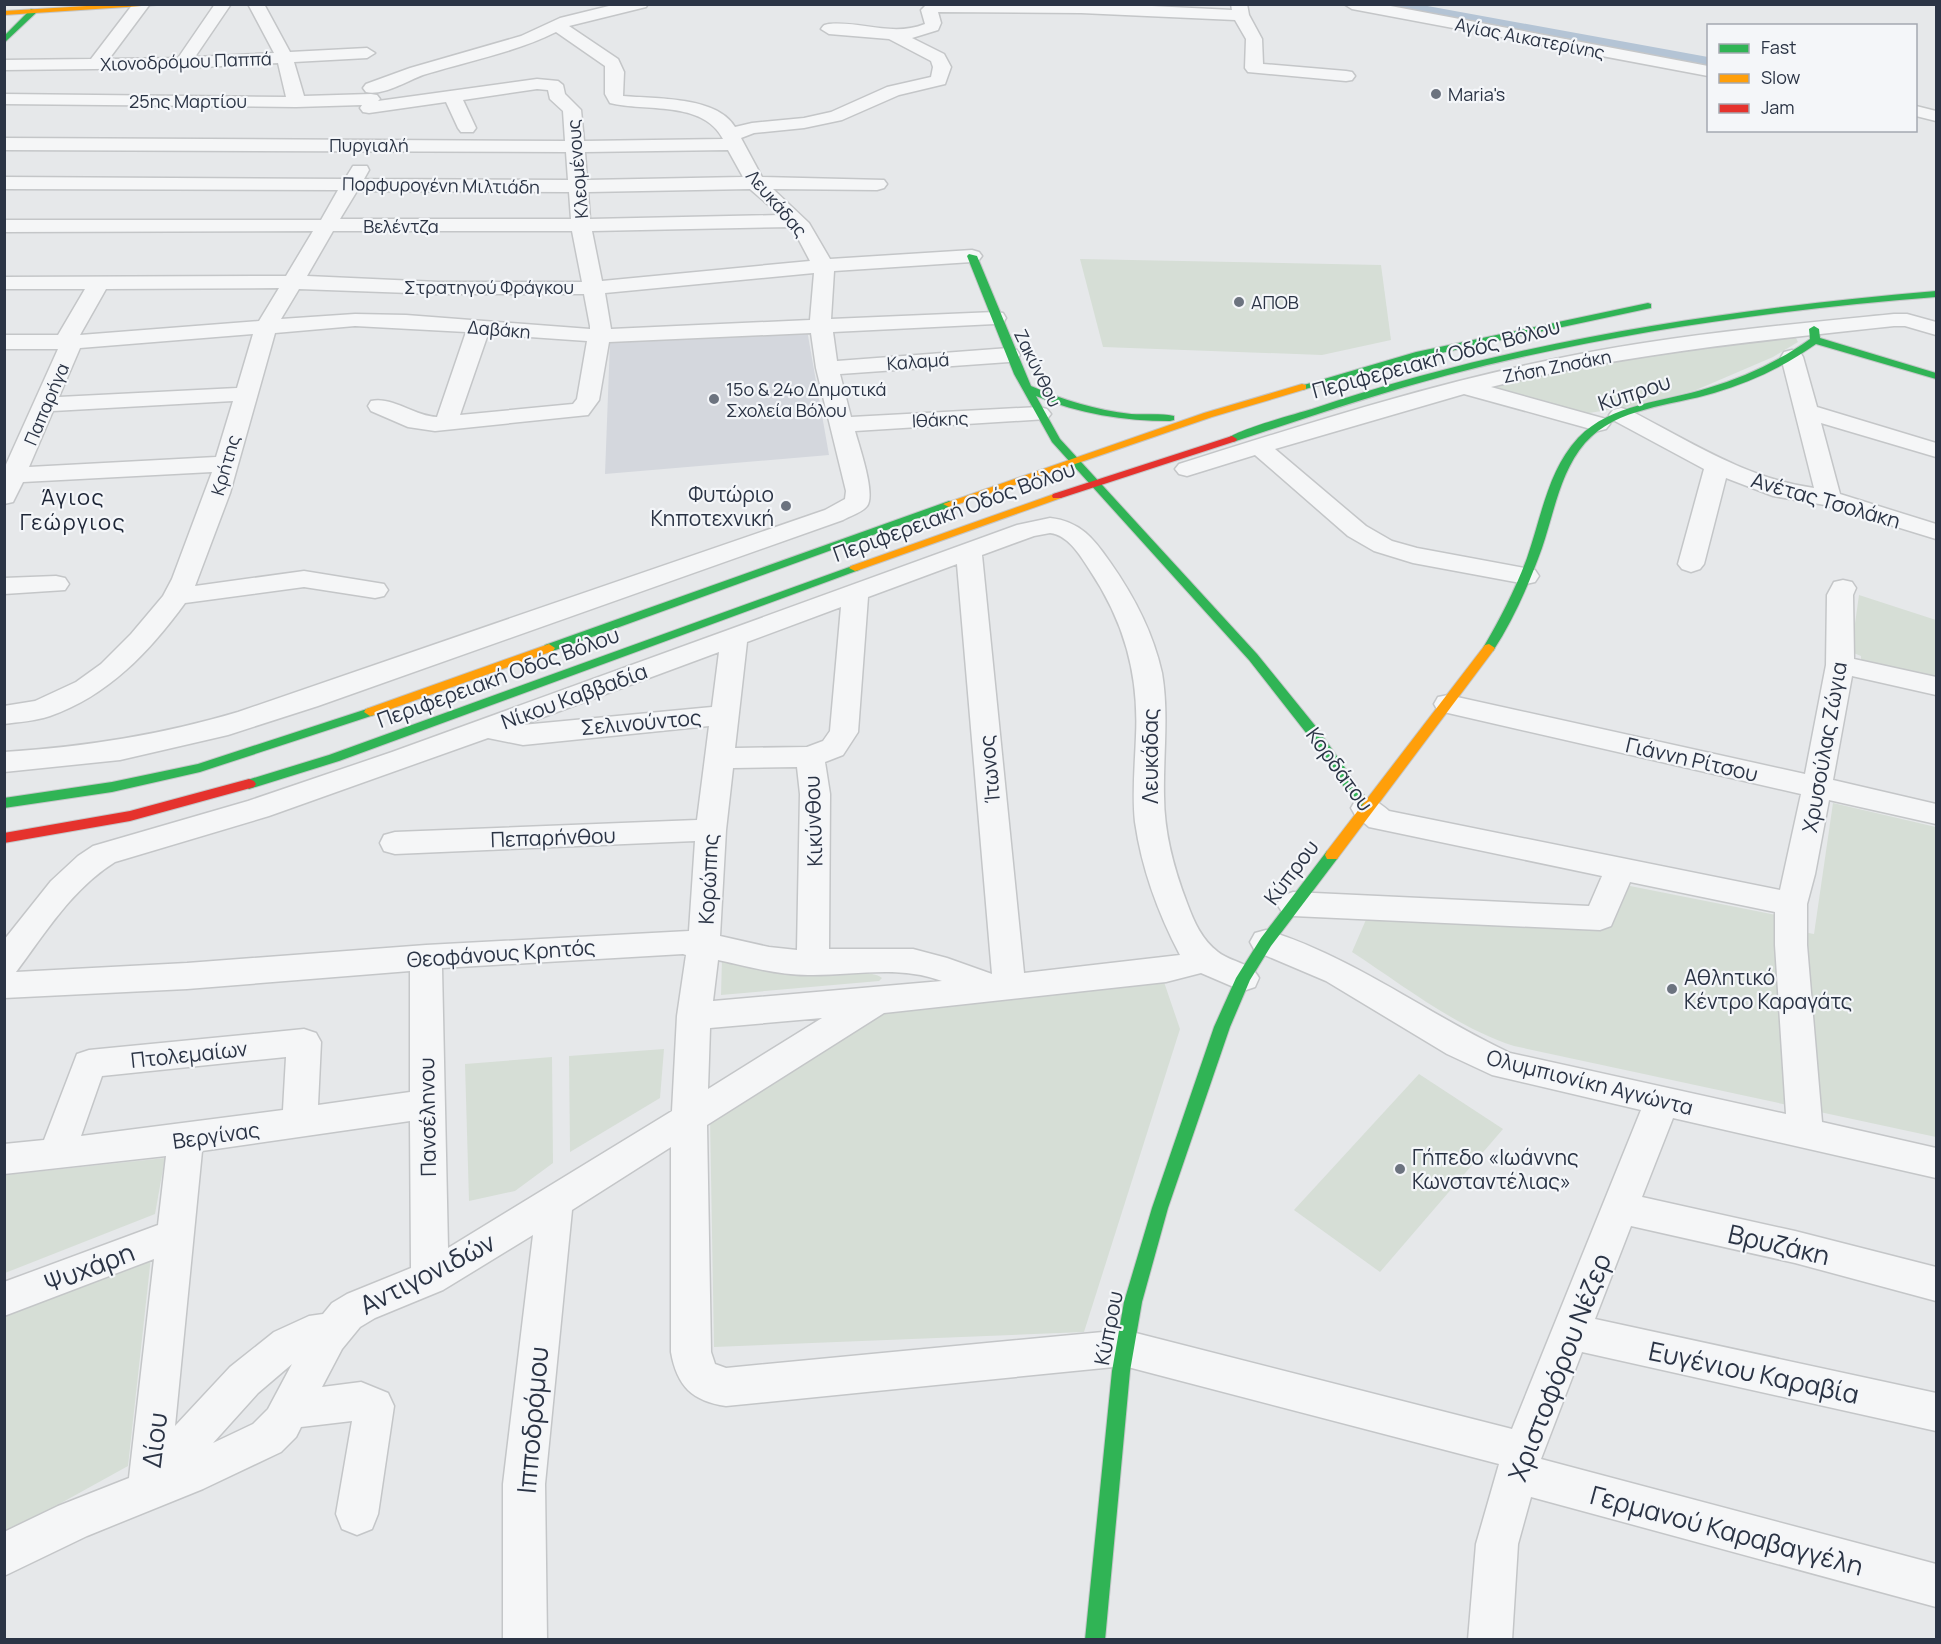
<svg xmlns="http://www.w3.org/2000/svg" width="1941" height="1644" font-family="Manrope,sans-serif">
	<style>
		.built { fill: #d4d7dd }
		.green { fill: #d6ded6 }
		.water { fill: #b4c4d5 }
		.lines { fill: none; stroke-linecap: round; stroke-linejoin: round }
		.street-casing { stroke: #c4c6c8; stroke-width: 3 }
		.fast-casing { stroke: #c4c6c8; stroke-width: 2 }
		.slow-casing { stroke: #c4c6c8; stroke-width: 2 }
		.jam-casing { stroke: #c4c6c8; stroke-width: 2 }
		.street { fill: #f5f6f7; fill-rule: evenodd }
		.fast { fill: #30b455; fill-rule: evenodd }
		.slow { fill: #ff9f0a; fill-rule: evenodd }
		.jam { fill: #e5322d; fill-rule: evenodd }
		.poi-dot { fill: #6c737f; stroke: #f4f6f9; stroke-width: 2 }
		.labels { text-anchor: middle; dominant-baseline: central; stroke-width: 4.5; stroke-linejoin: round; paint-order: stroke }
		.far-street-label { font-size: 18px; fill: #2b3445; stroke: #f4f6f9 }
		.far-poi-label { font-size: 18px; fill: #2b3445; stroke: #f4f6f9; text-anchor: start }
		.street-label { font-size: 21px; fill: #2b3445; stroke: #f4f6f9 }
		.poi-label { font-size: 21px; fill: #2b3445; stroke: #f4f6f9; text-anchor: start }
		.neighbourhood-label { font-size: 22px; letter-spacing: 1.5px; fill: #1d2536; stroke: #f4f6f9 }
		.near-street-label { font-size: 26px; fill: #2b3445; stroke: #f4f6f9 }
	</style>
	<rect width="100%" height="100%" fill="#e6e8ea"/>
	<polygon class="built" points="807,330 829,455 605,474 610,342"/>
	<g class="green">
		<polygon points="1080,259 1381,265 1391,340 1322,355 1103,347"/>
		<polygon points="1795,336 1798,342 1773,357 1696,390 1639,405 1589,413 1550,407 1480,386 1648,352"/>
		<polygon points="1859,595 1936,620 1936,680 1861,664 1861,656 1851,652"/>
		<path d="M1833,803L1936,827V1137L1514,1046C1455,1027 1403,985 1352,952L1368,915L1488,918L1606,928L1625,885L1781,916L1782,928L1814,934Z"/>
		<path d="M722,959C762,973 804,976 846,975C857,974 873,971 882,978L879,981L721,995Z"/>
		<polygon points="1164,982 1180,1029 1084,1332 714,1347 710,1118 881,1008"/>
		<polygon points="664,1049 660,1098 570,1152 569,1056"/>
		<polygon points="552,1057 553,1163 515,1191 469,1201 465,1064"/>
		<polygon points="1419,1074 1503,1129 1380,1272 1294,1210"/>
		<polygon points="165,1158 155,1214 5,1273 5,1175"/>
		<polygon points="151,1257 128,1466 5,1534 5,1314"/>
	</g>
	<polygon class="water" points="1378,5 1422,5 1708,57 1708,65"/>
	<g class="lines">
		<g class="street-casing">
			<g id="street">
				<path d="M133,4H150L109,59L178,58L215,4H231L195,57L274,53L248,4H264L290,52L367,48L375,53L367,58L294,62L304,96L371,94L377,95L380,99L378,101L537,79L558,81L563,85L565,94L581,110L584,141L723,139C703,100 645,112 610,103L605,94V66L556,32C514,53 467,61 423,75C407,81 383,96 366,92L363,88L366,84L410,68L521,36L560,18L617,4H648L646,7L569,26L618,59L624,72L623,96C655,99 717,96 735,127L752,123L804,118L831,112L887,87L931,77L933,67L931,61L889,39L829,34L821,29C824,25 823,25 829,24C861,21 893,37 925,24L921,10L927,4H1112L1232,10L1231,4H1247L1249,15L1262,39L1263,64L1346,71L1352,72L1355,76L1352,80L1346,81L1248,72L1245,68L1246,39L1235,20L1081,13L938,12L941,23L938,30L912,38L944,54L951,67L945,84L899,95L842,120L804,128L754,133L741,138L762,177L884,180L887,184L884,188L877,190L773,189L809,223L830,259L972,250L979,252L982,256L979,260L972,262L834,271L831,319L995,312L1003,313L1006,318L1003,323L995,324L833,332L837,361L1009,348L1017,350L1020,355L1017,360L1009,362L840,374L851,417L1039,407L1047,409L1051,414L1047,419L855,431C859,446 876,494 867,506C863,512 850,516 843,520L318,706L228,735L120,760L4,772V752C84,747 161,735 238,712L825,510L845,499L846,491L816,368L811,333L609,342L599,400L588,415L435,431L408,427L371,411L368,406L371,401C392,396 414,416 437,417L466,332L355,326L275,333L230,493L195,586L304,571L384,584L388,590L384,596L375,598L304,587L185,603C150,651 108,696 50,716C35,721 19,722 4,724V706L35,701L76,682L101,664L131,634L163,596L172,579L212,472L23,482L13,502L4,504V469L58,349H4V335H58L85,289H4V277L286,276L313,231L4,232V220H321L338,190L4,189V177L345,179L353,166H367L369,170L364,179L568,180L566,152L4,150V138L565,141L563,111L550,99L548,90L537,89L463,100L476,128L473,132H461L458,128L446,102L369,113L363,112L360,108L362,105L296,107L4,104V94L286,97L278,63L183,68L4,70V60L91,59ZM728,150L743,177L587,180L585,152ZM750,189L780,215L590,219L588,192ZM357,191L569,192L571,219H340ZM792,227L810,261L602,281L592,231ZM333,231H572L582,282H438L307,276ZM814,273L810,320L611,329L605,293ZM279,288L259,321L80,335L106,289ZM299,289L438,294H584L590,326V329L406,315L355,314L281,319ZM253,334L237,388L59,397L80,348ZM488,334L587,341L577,399L573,404L460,415ZM233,401L216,457L29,467L53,411Z"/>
				<polygon points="1344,4 1380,4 1708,66 1708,76 1352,9"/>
				<polygon points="1916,106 1936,111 1936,121 1916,116"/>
				<path d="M1894,314H1907L1936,322V335L1905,326H1894C1758,341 1623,354 1491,387L1606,419L1610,424L1606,429L1598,431L1464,394L1275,449L1366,526L1392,541L1417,548L1535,570L1539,576L1535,582L1526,584L1413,563L1374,551L1348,536L1255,455L1187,476L1179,474L1175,469L1179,464C1306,424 1433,383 1565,357C1673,335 1784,325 1894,314Z"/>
				<path d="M1792,350L1800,352L1803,357L1817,407L1936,443V457L1821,423L1840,494L1936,524V539L1825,505L1773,496L1726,478L1704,564L1700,569L1691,572L1682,569L1678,564L1704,469L1613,420L1609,415L1613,410L1621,408L1629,410C1689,441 1747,479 1814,488L1781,357L1784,352Z"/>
				<path d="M1050,518C1080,521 1094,539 1110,562C1134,596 1153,632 1162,673C1169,714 1163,756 1164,796C1164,833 1174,869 1187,903C1194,922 1202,940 1218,952C1232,963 1251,962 1259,978L1255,987L1243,991L1201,973L1166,982L884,1013L707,1125L711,1352L715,1364L726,1368L1124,1330L1512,1429L1641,1110L1492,1075L1447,1054L1326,981L1255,951L1250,942L1255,933L1266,930C1354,957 1427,1014 1510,1053L1786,1114L1775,945V912L1630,882L1611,926L1600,930L1293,916L1282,912L1277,904L1282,896L1293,892L1589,906L1602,876L1369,827L1355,815L1351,808L1355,801C1371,796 1377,801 1389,811L1780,890L1801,794L1448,713L1438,711L1434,704L1438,697L1448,695L1805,774L1826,665L1827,595L1834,582L1843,580L1852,582L1856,588L1853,595L1854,659L1936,677V695L1852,676L1833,780L1936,804V824L1829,800L1815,874L1807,904V945L1822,1122L1936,1148V1178L1673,1118L1642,1197L1795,1231L1936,1267V1301L1795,1263L1631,1226L1595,1319L1936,1393V1431L1582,1352L1541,1459L1936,1564V1607L1531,1497L1518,1544L1512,1640H1468L1476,1544L1499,1464L1124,1366L726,1406C692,1401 677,1386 671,1352V1147L572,1210L545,1484L547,1640H503V1484L533,1235L443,1290L375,1318L360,1327L342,1349L322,1387L361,1382L388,1393L394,1406L378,1514L372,1529L357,1535L342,1529L336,1514L352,1421L301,1427L296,1437L281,1452L203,1489L87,1536L4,1576V1532L58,1506L129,1478L154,1259L4,1316V1282L158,1225L166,1156L4,1174V1144L44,1140L77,1054L89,1050L304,1029L316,1033L321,1042L318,1105L410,1092V971L187,989L4,998V940L51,881L78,856L93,846L248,801L392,752L1017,525ZM1050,533C1068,535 1080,555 1089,569C1124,621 1139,674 1136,736C1135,764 1132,794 1135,822C1142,870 1158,913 1180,955L1024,973L982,555L1034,536ZM957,564L992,974L947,958L913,949H829L830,794L825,762L843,755L858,732L868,597ZM841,607L830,731L823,741L807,747L735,748L747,642ZM719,652L712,707L522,725ZM709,726L697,820L395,832L384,835L380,843L384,851L395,854L695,841L689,931L426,945L187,963L16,972C46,932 72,889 115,862L269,816L488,738L523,745ZM797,767L800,794L797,950L769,947L720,936L726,830L733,768ZM683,954L686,955L677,1016L672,1111L448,1248L442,968ZM718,960C750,967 781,976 813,975C856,975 900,965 942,981L713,1001ZM822,1018L708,1089L710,1028ZM286,1057L283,1110L81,1136L102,1076ZM410,1121L411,1268L347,1294L332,1303L323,1314L309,1316L274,1332L230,1367L175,1426L202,1151ZM292,1364L268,1409L253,1424L213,1443L258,1393Z"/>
				<polygon points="56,576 65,578 69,584 65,590 4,594 4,578"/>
			</g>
		</g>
		<g class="fast-casing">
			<g id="fast">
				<polygon points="31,9 38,11 4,43 4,36"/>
				<path d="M969,254L977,256L1031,386C1063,400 1096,410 1131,414C1145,415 1160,413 1174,416V420L1170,421C1124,421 1079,414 1036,396L1060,439L1257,654L1317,728L1371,805L1373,808L1371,811H1361L1307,734L1249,660L1052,442L1014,374L967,256Z"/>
				<path d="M1936,291V297C1772,310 1608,333 1448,375C1376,394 1306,418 1236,441L1232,442L1227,439C1237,430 1295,414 1312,409C1513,341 1725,309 1936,291Z"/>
				<polygon points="1648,303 1651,304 1651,308 1418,358 1302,390 1297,387 1416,352"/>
				<path d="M1814,326L1819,329L1820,338L1936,373V379L1816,344C1785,366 1751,382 1714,393C1671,406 1617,407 1585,443C1560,472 1554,513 1542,548C1529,584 1514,619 1493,651H1485L1483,648C1500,619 1515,590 1527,558C1541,518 1548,470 1578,438C1611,403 1665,402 1708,388C1745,377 1779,361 1810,339L1809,329Z"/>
				<polygon points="949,501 955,504 953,506 553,651 545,651 543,648 545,645"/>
				<polygon points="855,565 861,568 859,570 339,761 249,789 242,784 244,781 329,755"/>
				<polygon points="370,708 376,712 374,715 200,772 112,792 4,808 4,798 112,782 198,764"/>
				<polygon points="1332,850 1337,851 1339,855 1337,859 1271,946 1250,980 1230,1027 1168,1208 1142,1302 1130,1371 1105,1640 1085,1640 1112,1371 1124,1302 1152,1208 1214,1027 1236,978 1261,938 1327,851"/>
			</g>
		</g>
		<g class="slow-casing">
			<g id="slow">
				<polygon points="120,4 172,4 4,15 4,11"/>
				<polygon points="1302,384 1306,385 1306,389 1212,417 953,506 949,507 943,504 1204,413"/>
				<polygon points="1057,493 1062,496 1061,498 859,570 855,571 849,568 851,566"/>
				<polygon points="549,644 555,648 553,651 374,715 370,716 364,712 366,709"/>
				<polygon points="1489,644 1495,648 1493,651 1337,859 1327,859 1325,855 1327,851 1485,645"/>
			</g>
		</g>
		<g class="jam-casing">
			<g id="jam">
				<polygon points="1232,436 1237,439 1236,441 1061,498 1053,498 1052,496 1053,494"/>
				<polygon points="249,779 254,781 256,784 254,787 130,821 4,843 4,833 130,811"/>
			</g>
		</g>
		<use href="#street" class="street"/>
		<use href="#fast" class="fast"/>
		<use href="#slow" class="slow"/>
		<use href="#jam" class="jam"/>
	</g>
	<g class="poi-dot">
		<circle cx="1436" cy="94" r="6"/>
		<circle cx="1239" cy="302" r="6"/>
		<circle cx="714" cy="399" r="6"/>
		<circle cx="786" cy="506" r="6"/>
		<circle cx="1672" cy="989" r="6"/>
		<circle cx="1400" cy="1169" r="6"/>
	</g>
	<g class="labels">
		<g class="far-street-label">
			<text transform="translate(1530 38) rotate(11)">Αγίας Αικατερίνης</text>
			<text transform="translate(186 61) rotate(-2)">Χιονοδρόμου Παππά</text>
			<text x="188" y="101">25ης Μαρτίου</text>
			<text x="369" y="145">Πυργιαλή</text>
			<text transform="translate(577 169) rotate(-95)">Κλεομένους</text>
			<text transform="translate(441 185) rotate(1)">Πορφυρογένη Μιλτιάδη</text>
			<text transform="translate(777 203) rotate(49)">Λευκάδας</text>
			<text x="401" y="226">Βελέντζα</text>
			<text x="489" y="287">Στρατηγού Φράγκου</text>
			<text transform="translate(499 329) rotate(5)">Δαβάκη</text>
			<text transform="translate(918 361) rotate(-4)">Καλαμά</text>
			<text transform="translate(1557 366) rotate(-11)">Ζήση Ζησάκη</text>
			<text transform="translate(1038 368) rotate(64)">Ζακύνθου</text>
			<text transform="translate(46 404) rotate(-67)">Παπαρήγα</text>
			<text transform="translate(940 419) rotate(-3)">Ιθάκης</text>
			<text transform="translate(225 465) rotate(-74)">Κρήτης</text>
		</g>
		<g class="far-poi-label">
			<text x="1448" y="94">Maria's</text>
			<text x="1251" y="302">ΑΠΟΒ</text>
			<text x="726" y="389">15ο &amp; 24ο Δημοτικά<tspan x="726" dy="21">Σχολεία Βόλου</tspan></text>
		</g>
		<g class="street-label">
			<text transform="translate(1436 358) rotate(-15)">Περιφερειακή Οδός Βόλου</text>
			<text transform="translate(1634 392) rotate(-18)">Κύπρου</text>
			<text transform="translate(1826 500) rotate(16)">Ανέτας Τσολάκη</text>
			<text transform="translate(954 511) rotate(-20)">Περιφερειακή Οδός Βόλου</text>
			<text transform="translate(498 677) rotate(-20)">Περιφερειακή Οδός Βόλου</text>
			<text transform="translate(574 696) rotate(-20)">Νίκου Καββαδία</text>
			<text transform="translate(641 722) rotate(-5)">Σελινούντος</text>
			<text transform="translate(1824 747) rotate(-80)">Χρυσούλας Ζώγια</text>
			<text transform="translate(1150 756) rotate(-90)">Λευκάδας</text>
			<text transform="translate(1692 759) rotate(13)">Γιάννη Ρίτσου</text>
			<text transform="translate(989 769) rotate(-95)">Ίτωνος</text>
			<text transform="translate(1340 769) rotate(54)">Κορδάτου</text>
			<text transform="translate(813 821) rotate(-92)">Κικύνθου</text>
			<text transform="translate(553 837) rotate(-2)">Πεπαρήνθου</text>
			<text transform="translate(1291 872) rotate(-53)">Κύπρου</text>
			<text transform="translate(708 879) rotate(-87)">Κορώπης</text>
			<text transform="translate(501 953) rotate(-4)">Θεοφάνους Κρητός</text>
			<text transform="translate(189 1054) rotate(-6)">Πτολεμαίων</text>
			<text transform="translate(1590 1082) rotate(14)">Ολυμπιονίκη Αγνώντα</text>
			<text transform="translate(427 1117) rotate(-91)">Πανσέληνου</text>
			<text transform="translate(216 1135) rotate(-8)">Βεργίνας</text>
			<text transform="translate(1108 1328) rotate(-79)">Κύπρου</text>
		</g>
		<g class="poi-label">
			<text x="774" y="494" text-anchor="end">Φυτώριο<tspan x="774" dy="24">Κηποτεχνική</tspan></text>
			<text x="1684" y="977">Αθλητικό<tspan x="1684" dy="24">Κέντρο Καραγάτς</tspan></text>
			<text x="1412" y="1157">Γήπεδο «Ιωάννης<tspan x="1412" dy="24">Κωνσταντέλιας»</tspan></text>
		</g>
		<g class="neighbourhood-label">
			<text x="73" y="497">Άγιος<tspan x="73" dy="25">Γεώργιος</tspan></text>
		</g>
		<g class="near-street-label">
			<text transform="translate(1779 1244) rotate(13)">Βρυζάκη</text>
			<text transform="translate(89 1267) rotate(-21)">Ψυχάρη</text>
			<text transform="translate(427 1273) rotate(-27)">Αντιγονιδών</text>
			<text transform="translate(1559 1367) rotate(-69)">Χριστοφόρου Νέζερ</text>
			<text transform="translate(1754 1372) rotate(12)">Ευγένιου Καραβία</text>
			<text transform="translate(532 1420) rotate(-85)">Ιπποδρόμου</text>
			<text transform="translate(154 1440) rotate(-83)">Δίου</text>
			<text transform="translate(1727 1530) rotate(15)">Γερμανού Καραβαγγέλη</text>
		</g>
	</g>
	<rect width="1941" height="1644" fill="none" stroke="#2b3445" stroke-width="12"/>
	<rect x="1707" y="24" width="210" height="108" fill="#f4f6f9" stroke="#a4a8b1" stroke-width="1.5"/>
	<rect x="1719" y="44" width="30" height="9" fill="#30b455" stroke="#a4a8b1" stroke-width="1.5"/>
	<text x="1761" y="54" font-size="18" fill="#2b3445">Fast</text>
	<rect x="1719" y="74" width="30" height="9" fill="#ff9f0a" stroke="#a4a8b1" stroke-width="1.5"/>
	<text x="1761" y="84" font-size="18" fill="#2b3445">Slow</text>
	<rect x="1719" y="104" width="30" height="9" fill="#e5322d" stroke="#a4a8b1" stroke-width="1.5"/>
	<text x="1761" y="114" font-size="18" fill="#2b3445">Jam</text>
</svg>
